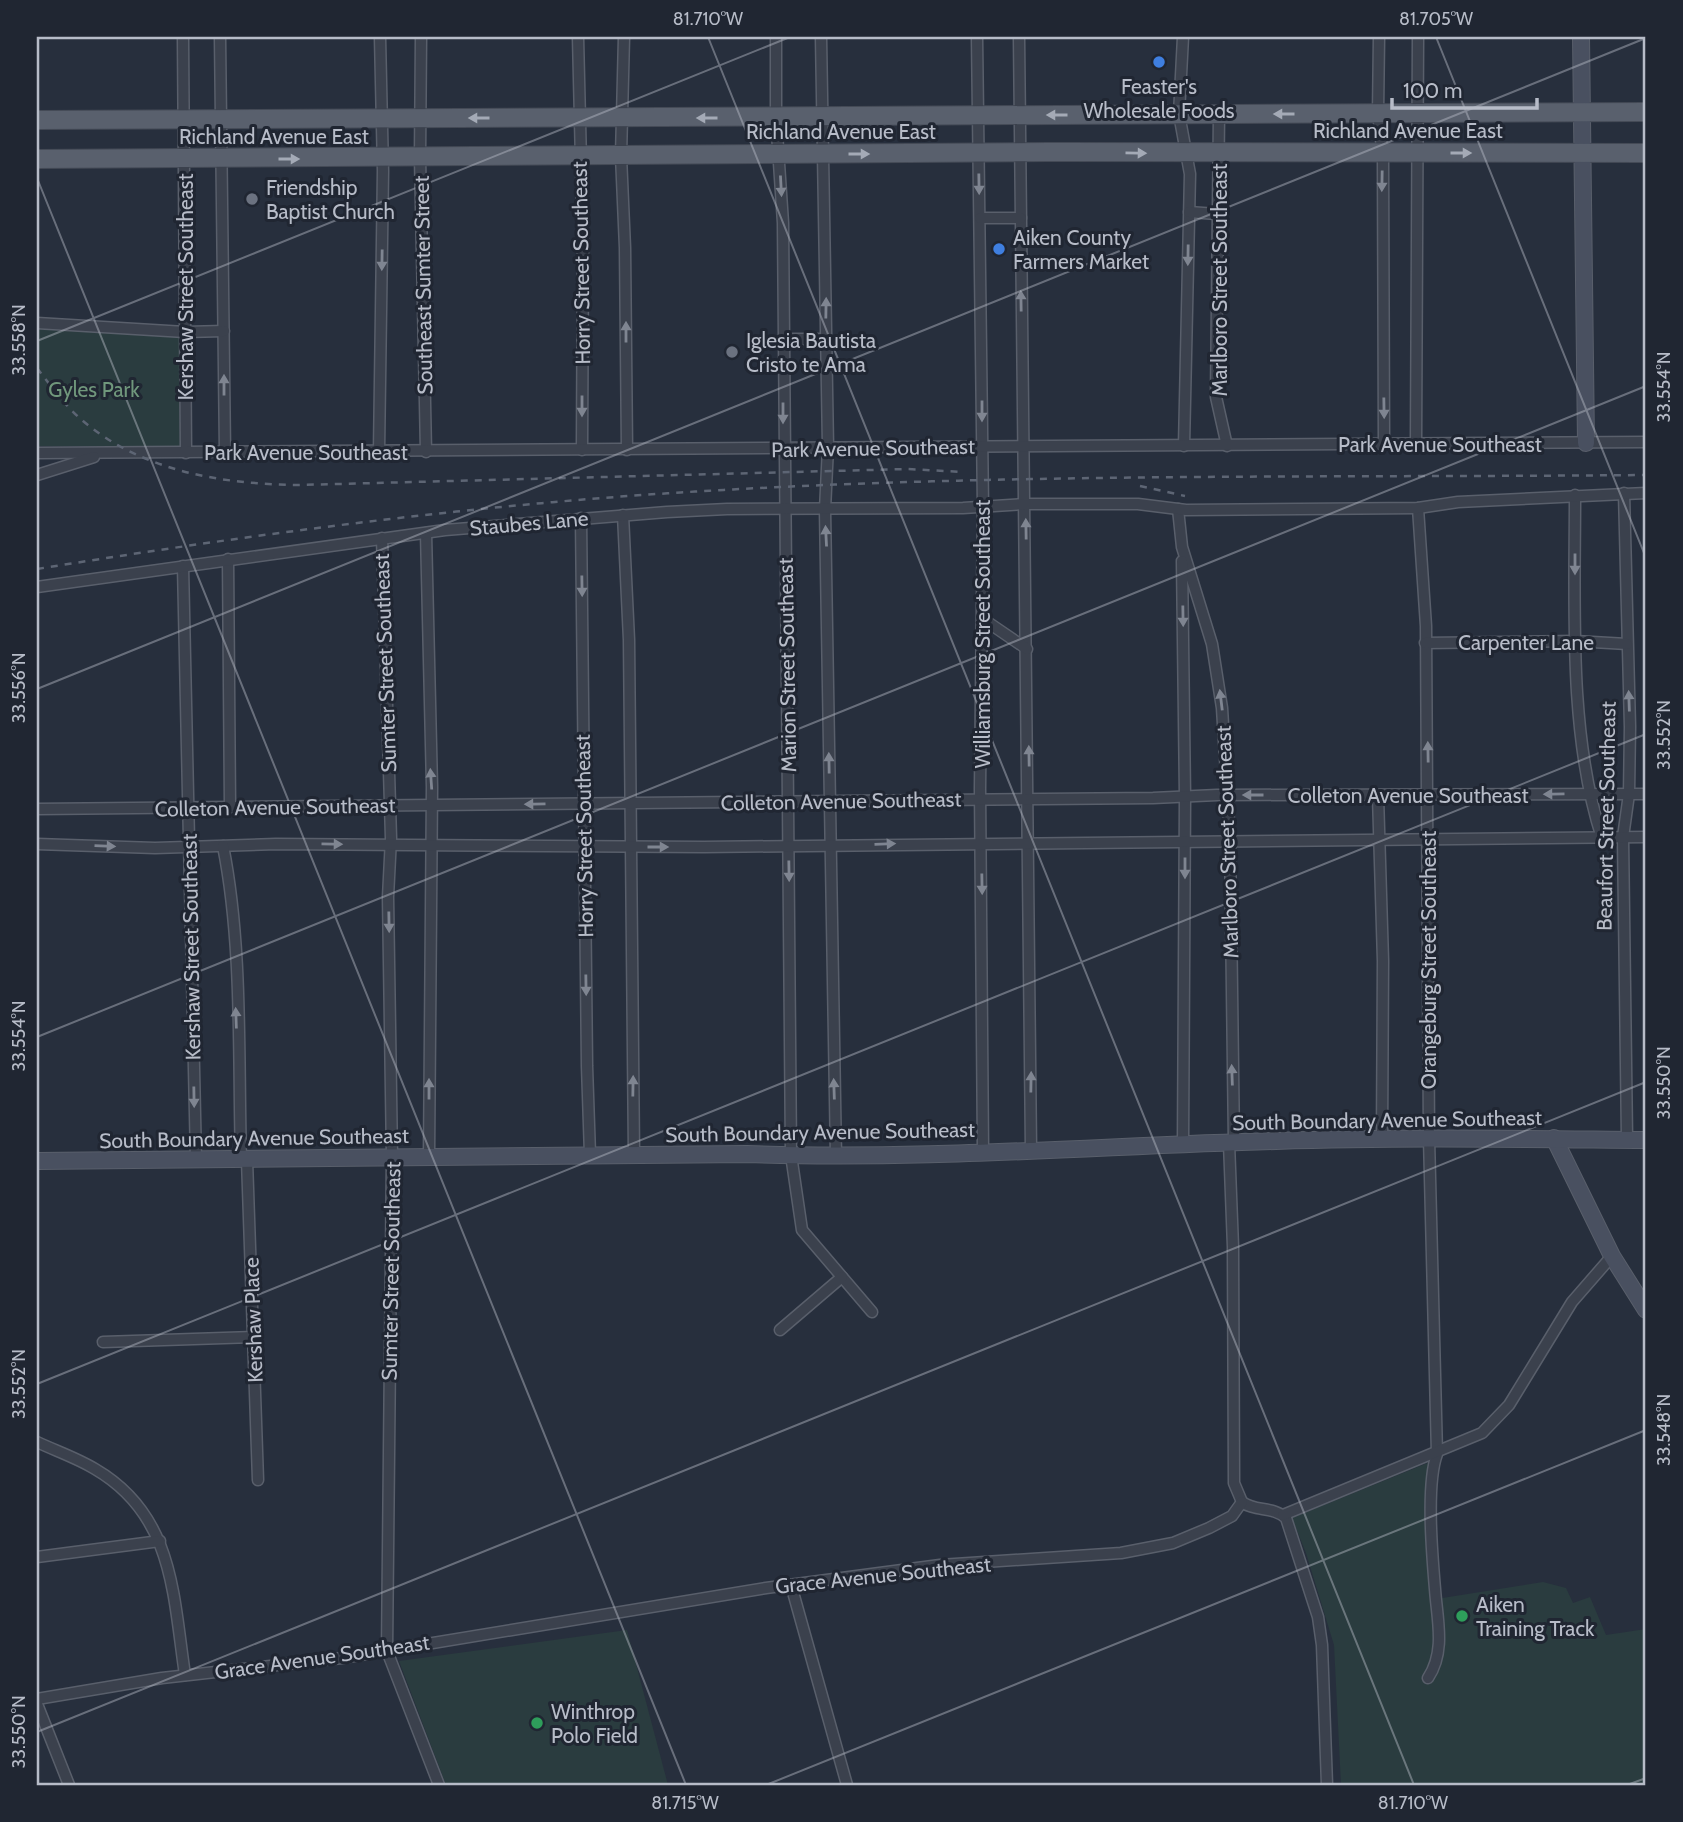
<svg xmlns="http://www.w3.org/2000/svg" width="1683" height="1822" font-family="Cabin,sans-serif">
	<style>
		.green { fill: #2a3c3f }
		.lines { fill: none; stroke-linecap: round; stroke-linejoin: round }
		.street-casing { stroke: #595f6b; stroke-width: 13 }
		.secondary-casing { stroke: #595f6b; stroke-width: 18 }
		.primary-casing { stroke: #444a56; stroke-width: 20 }
		.street { stroke: #3b414d; stroke-width: 10 }
		.secondary { stroke: #495060; stroke-width: 16 }
		.primary { stroke: #59606d; stroke-width: 18 }
		.rail { stroke: #5d6574; stroke-width: 2.5; stroke-dasharray: 7 7; stroke-linecap: butt }
		.oneway { fill: #a4aab6 }
		.oneway2 { fill: #7f8591 }
		.ticks { fill: none; stroke: #b7bcc8; stroke-width: 2; stroke-opacity: 0.45 }
		.shop-dot { fill: #3f7fe0; stroke: #202632; stroke-width: 2.5 }
		.worship-dot { fill: #6b7280; stroke: #202632; stroke-width: 2.5 }
		.leisure-dot { fill: #2e9e5b; stroke: #202632; stroke-width: 2.5 }
		.labels { text-anchor: middle; dominant-baseline: central; stroke-width: 6; stroke-linejoin: round; paint-order: stroke }
		.poi-label { font-size: 21px; fill: #b7bcc8; stroke: #202632; text-anchor: start }
		.street-label { font-size: 21px; fill: #b7bcc8; stroke: #202632 }
		.park-label { font-size: 21px; fill: #70977c; stroke: #202632 }
		.neatline { fill: none; stroke: #b7bcc8; stroke-width: 2.5 }
		.ticks-label { font-size: 18px; text-anchor: middle; fill: #b7bcc8 }
	</style>
	<rect width="100%" height="100%" fill="#272f3d"/>
	<g class="green">
		<polygon points="37,329 179,336 180,447 37,446"/>
		<polygon points="1430,1462 1436,1599 1543,1582 1566,1588 1573,1603 1590,1597 1606,1635 1646,1629 1646,1785 1341,1785 1334,1645 1306,1553 1292,1518"/>
		<polygon points="627,1630 668,1785 446,1785 399,1661"/>
	</g>
	<g class="lines">
		<g class="street-casing">
			<g id="street">
				<polyline points="183,37 186,453"/>
				<polyline points="220,37 225,453"/>
				<polyline points="421,37 420,157 426,452"/>
				<polyline points="578,37 583,246 582,450"/>
				<polyline points="624,37 621,156 625,248 627,450"/>
				<polyline points="776,37 776,118 783,223 791,1155 802,1230 872,1312"/>
				<polyline points="821,37 828,447 825,510 836,1157"/>
				<polyline points="977,37 983,507 980,789 983,1151"/>
				<polyline points="1019,37 1031,1150"/>
				<polyline points="1183,37 1179,114 1190,174 1184,446"/>
				<polyline points="1379,37 1378,113 1383,157 1384,445"/>
				<polyline points="1219,114 1216,397 1227,446"/>
				<polyline points="1189,212 1217,214"/>
				<polyline points="980,218 1021,218"/>
				<polyline points="37,323 185,332 224,331"/>
				<polyline points="783,339 826,339"/>
				<polyline points="1416,444 1418,37"/>
				<polyline points="379,452 383,171 380,37"/>
				<polyline points="37,453 1646,442"/>
				<polyline points="37,475 94,457"/>
				<polyline points="1624,493 1630,727 1629,794 1623,837 1627,1139"/>
				<path d="M1575,495C1575,604 1568,734 1602,838"/>
				<path d="M1418,508L1426,626L1429,1138L1437,1454C1426,1484 1432,1554 1435,1589C1437,1619 1446,1651 1428,1678"/>
				<polyline points="1178,509 1182,547 1212,644 1222,708 1230,839 1234,1143"/>
				<polyline points="623,515 629,640 634,1155"/>
				<polyline points="581,518 587,1066 590,1155"/>
				<polyline points="426,533 432,787 429,1157"/>
				<polyline points="382,538 391,838 388,897 392,1157 387,1651 439,1785"/>
				<polyline points="228,559 230,807"/>
				<polyline points="1182,561 1185,797 1183,1146"/>
				<polyline points="183,566 196,1160"/>
				<polyline points="37,587 445,530 667,512 727,509 963,508 1025,504 1138,504 1186,510 1418,508 1458,502 1646,493"/>
				<polyline points="983,619 1027,649"/>
				<polyline points="1425,643 1575,641 1627,644"/>
				<polyline points="1378,796 1383,961 1382,1139"/>
				<polyline points="37,809 1153,798 1217,795 1646,794"/>
				<polyline points="37,844 155,848 276,844 704,847 1646,837"/>
				<path d="M223,846C243,946 238,1058 241,1160"/>
				<polyline points="1229,1143 1233,1247 1234,1483 1242,1502"/>
				<polyline points="247,1160 258,1480"/>
				<polyline points="780,1330 842,1277"/>
				<polyline points="103,1342 254,1337"/>
				<path d="M37,1442C56,1451 77,1458 95,1469C174,1515 173,1595 185,1675"/>
				<path d="M1242,1502C1255,1512 1273,1506 1286,1518L1318,1617L1322,1645L1327,1785"/>
				<polyline points="1283,1515 1482,1433 1509,1405 1572,1302 1612,1256"/>
				<polyline points="37,1557 160,1541"/>
				<polyline points="791,1585 847,1785"/>
				<polyline points="37,1699 162,1678 342,1658 766,1588 940,1565 1121,1553 1173,1543 1209,1528 1232,1516 1242,1502"/>
				<polyline points="37,1704 69,1785"/>
			</g>
		</g>
		<g class="secondary-casing">
			<g id="secondary">
				<polyline points="1581,37 1586,443"/>
				<polyline points="1554,1138 1612,1256 1646,1310"/>
				<path d="M37,1161L747,1154C923,1160 1100,1146 1276,1141C1399,1137 1523,1139 1646,1140"/>
			</g>
		</g>
		<g class="primary-casing">
			<g id="primary">
				<polyline points="37,120 1646,112"/>
				<polyline points="37,159 1049,152 1646,153"/>
			</g>
		</g>
		<use href="#street" class="street"/>
		<use href="#secondary" class="secondary"/>
		<use href="#primary" class="primary"/>
		<g class="rail">
			<path d="M37,368C51,386 65,406 83,421C144,472 222,484 299,485L908,469L964,472"/>
			<polyline points="1140,486 1185,496"/>
			<path d="M37,569C242,536 449,508 657,494C986,472 1317,478 1646,475"/>
		</g>
	</g>
	<defs><path id="oneway-solid" d="M-6-.8H1V-3.2L6.5 0L1 3.2V.8H-6Z" transform="scale(1.75)"/></defs>
	<g class="oneway">
		<use href="#oneway-solid" transform="translate(1284 114) rotate(180)"/>
		<use href="#oneway-solid" transform="translate(1057 115) rotate(180)"/>
		<use href="#oneway-solid" transform="translate(479 118) rotate(180)"/>
		<use href="#oneway-solid" transform="translate(707 118) rotate(-180)"/>
		<use href="#oneway-solid" transform="translate(1136 153) rotate(1)"/>
		<use href="#oneway-solid" transform="translate(1461 153)"/>
		<use href="#oneway-solid" transform="translate(859 154)"/>
		<use href="#oneway-solid" transform="translate(289 159)"/>
	</g>
	<g class="oneway2">
		<use href="#oneway-solid" transform="translate(1382 181) rotate(91)"/>
		<use href="#oneway-solid" transform="translate(979 184) rotate(89)"/>
		<use href="#oneway-solid" transform="translate(781 186) rotate(87)"/>
		<use href="#oneway-solid" transform="translate(1188 255) rotate(91)"/>
		<use href="#oneway-solid" transform="translate(382 260) rotate(91)"/>
		<use href="#oneway-solid" transform="translate(1021 301) rotate(-91)"/>
		<use href="#oneway-solid" transform="translate(826 308) rotate(-89)"/>
		<use href="#oneway-solid" transform="translate(626 332) rotate(-90)"/>
		<use href="#oneway-solid" transform="translate(224 385) rotate(-90)"/>
		<use href="#oneway-solid" transform="translate(582 406) rotate(90)"/>
		<use href="#oneway-solid" transform="translate(1384 408) rotate(89)"/>
		<use href="#oneway-solid" transform="translate(982 411) rotate(90)"/>
		<use href="#oneway-solid" transform="translate(783 413) rotate(90)"/>
		<use href="#oneway-solid" transform="translate(1026 529) rotate(-91)"/>
		<use href="#oneway-solid" transform="translate(826 536) rotate(-93)"/>
		<use href="#oneway-solid" transform="translate(1575 564) rotate(90)"/>
		<use href="#oneway-solid" transform="translate(582 586) rotate(89)"/>
		<use href="#oneway-solid" transform="translate(1183 616) rotate(89)"/>
		<use href="#oneway-solid" transform="translate(1221 700) rotate(-97)"/>
		<use href="#oneway-solid" transform="translate(1629 701) rotate(-92)"/>
		<use href="#oneway-solid" transform="translate(1428 752) rotate(-91)"/>
		<use href="#oneway-solid" transform="translate(1029 756) rotate(-91)"/>
		<use href="#oneway-solid" transform="translate(829 763) rotate(-91)"/>
		<use href="#oneway-solid" transform="translate(431 779) rotate(-94)"/>
		<use href="#oneway-solid" transform="translate(1554 794) rotate(179)"/>
		<use href="#oneway-solid" transform="translate(1253 795) rotate(-180)"/>
		<use href="#oneway-solid" transform="translate(535 804) rotate(179)"/>
		<use href="#oneway-solid" transform="translate(332 844) rotate(1)"/>
		<use href="#oneway-solid" transform="translate(885 844) rotate(-2)"/>
		<use href="#oneway-solid" transform="translate(105 846) rotate(2)"/>
		<use href="#oneway-solid" transform="translate(658 847)"/>
		<use href="#oneway-solid" transform="translate(1185 868) rotate(90)"/>
		<use href="#oneway-solid" transform="translate(789 871) rotate(89)"/>
		<use href="#oneway-solid" transform="translate(982 884) rotate(89)"/>
		<use href="#oneway-solid" transform="translate(389 922) rotate(89)"/>
		<use href="#oneway-solid" transform="translate(586 985) rotate(89)"/>
		<use href="#oneway-solid" transform="translate(236 1018) rotate(-92)"/>
		<use href="#oneway-solid" transform="translate(1232 1075) rotate(-92)"/>
		<use href="#oneway-solid" transform="translate(1031 1082) rotate(-89)"/>
		<use href="#oneway-solid" transform="translate(633 1086) rotate(-89)"/>
		<use href="#oneway-solid" transform="translate(429 1089) rotate(-90)"/>
		<use href="#oneway-solid" transform="translate(834 1089) rotate(-92)"/>
		<use href="#oneway-solid" transform="translate(194 1097) rotate(89)"/>
	</g>
	<path class="ticks" d="M708,37L1414,1785M1436,37L1646,558M37,178L686,1785M37,341L790,37M37,689L1646,38M37,1037L1646,386M37,1384L1646,734M37,1732L1646,1082M766,1785L1646,1430M1627,1785L1646,1778"/>
	<g class="shop-dot">
		<circle cx="1159" cy="62" r="7"/>
		<circle cx="999" cy="249" r="7"/>
	</g>
	<g class="worship-dot">
		<circle cx="252" cy="199" r="7"/>
		<circle cx="732" cy="352" r="7"/>
	</g>
	<g class="leisure-dot">
		<circle cx="1462" cy="1616" r="7"/>
		<circle cx="537" cy="1723" r="7"/>
	</g>
	<g class="labels">
		<g class="poi-label">
			<text x="1159" y="86" text-anchor="middle">Feaster's<tspan x="1159" dy="24">Wholesale Foods</tspan></text>
			<text x="266" y="187">Friendship<tspan x="266" dy="24">Baptist Church</tspan></text>
			<text x="1013" y="237">Aiken County<tspan x="1013" dy="24">Farmers Market</tspan></text>
			<text x="746" y="340">Iglesia Bautista<tspan x="746" dy="24">Cristo te Ama</tspan></text>
			<text x="1476" y="1604">Aiken<tspan x="1476" dy="24">Training Track</tspan></text>
			<text x="551" y="1711">Winthrop<tspan x="551" dy="24">Polo Field</tspan></text>
		</g>
		<g class="street-label">
			<text x="1408" y="130">Richland Avenue East</text>
			<text x="841" y="131">Richland Avenue East</text>
			<text x="274" y="136">Richland Avenue East</text>
			<text transform="translate(581 263) rotate(-91)">Horry Street Southeast</text>
			<text transform="translate(1219 280) rotate(-90)">Marlboro Street Southeast</text>
			<text transform="translate(423 285) rotate(-91)">Southeast Sumter Street</text>
			<text transform="translate(185 287) rotate(-90)">Kershaw Street Southeast</text>
			<text x="1440" y="444">Park Avenue Southeast</text>
			<text transform="translate(873 448) rotate(-1)">Park Avenue Southeast</text>
			<text x="306" y="452">Park Avenue Southeast</text>
			<text transform="translate(529 523) rotate(-5)">Staubes Lane</text>
			<text transform="translate(982 634) rotate(-90)">Williamsburg Street Southeast</text>
			<text x="1526" y="642">Carpenter Lane</text>
			<text transform="translate(385 663) rotate(-92)">Sumter Street Southeast</text>
			<text transform="translate(787 665) rotate(-91)">Marion Street Southeast</text>
			<text x="1408" y="795">Colleton Avenue Southeast</text>
			<text transform="translate(841 801) rotate(-1)">Colleton Avenue Southeast</text>
			<text transform="translate(275 807) rotate(-1)">Colleton Avenue Southeast</text>
			<text transform="translate(1606 816) rotate(-89)">Beaufort Street Southeast</text>
			<text transform="translate(584 836) rotate(-91)">Horry Street Southeast</text>
			<text transform="translate(1227 842) rotate(-92)">Marlboro Street Southeast</text>
			<text transform="translate(191 947) rotate(-91)">Kershaw Street Southeast</text>
			<text transform="translate(1428 960) rotate(-90)">Orangeburg Street Southeast</text>
			<text transform="translate(1387 1120) rotate(-1)">South Boundary Avenue Southeast</text>
			<text transform="translate(820 1132) rotate(-1)">South Boundary Avenue Southeast</text>
			<text transform="translate(254 1138) rotate(-1)">South Boundary Avenue Southeast</text>
			<text transform="translate(391 1271) rotate(-89)">Sumter Street Southeast</text>
			<text transform="translate(253 1320) rotate(-92)">Kershaw Place</text>
			<text transform="translate(883 1575) rotate(-6)">Grace Avenue Southeast</text>
			<text transform="translate(322 1657) rotate(-8)">Grace Avenue Southeast</text>
		</g>
		<g class="park-label">
			<text x="94" y="389">Gyles Park</text>
		</g>
	</g>
	<rect width="1683" height="1822" fill="none" stroke="#202632" stroke-width="77"/>
	<path d="M1392 98v10h145v-10" fill="none" stroke="#b7bcc8" stroke-width="3.5"/>
	<text x="1403" y="98" font-size="21" fill="#b7bcc8" stroke="#202632" stroke-width="5" paint-order="stroke">100 m</text>
	<rect x="38" y="38" width="1606" height="1746" class="neatline"/>
	<g class="ticks-label">
		<text x="708" y="25">81.710°W</text>
		<text x="1436" y="25">81.705°W</text>
		<text transform="translate(19 340) rotate(-90)" y="6">33.558°N</text>
		<text transform="translate(1664 387) rotate(-90)" y="6">33.554°N</text>
		<text transform="translate(19 688) rotate(-90)" y="6">33.556°N</text>
		<text transform="translate(1664 735) rotate(-90)" y="6">33.552°N</text>
		<text transform="translate(19 1036) rotate(-90)" y="6">33.554°N</text>
		<text transform="translate(1664 1083) rotate(-90)" y="6">33.550°N</text>
		<text transform="translate(19 1384) rotate(-90)" y="6">33.552°N</text>
		<text transform="translate(1664 1430) rotate(-90)" y="6">33.548°N</text>
		<text transform="translate(19 1732) rotate(-90)" y="6">33.550°N</text>
		<text x="685" y="1809">81.715°W</text>
		<text x="1413" y="1809">81.710°W</text>
	</g>
</svg>
